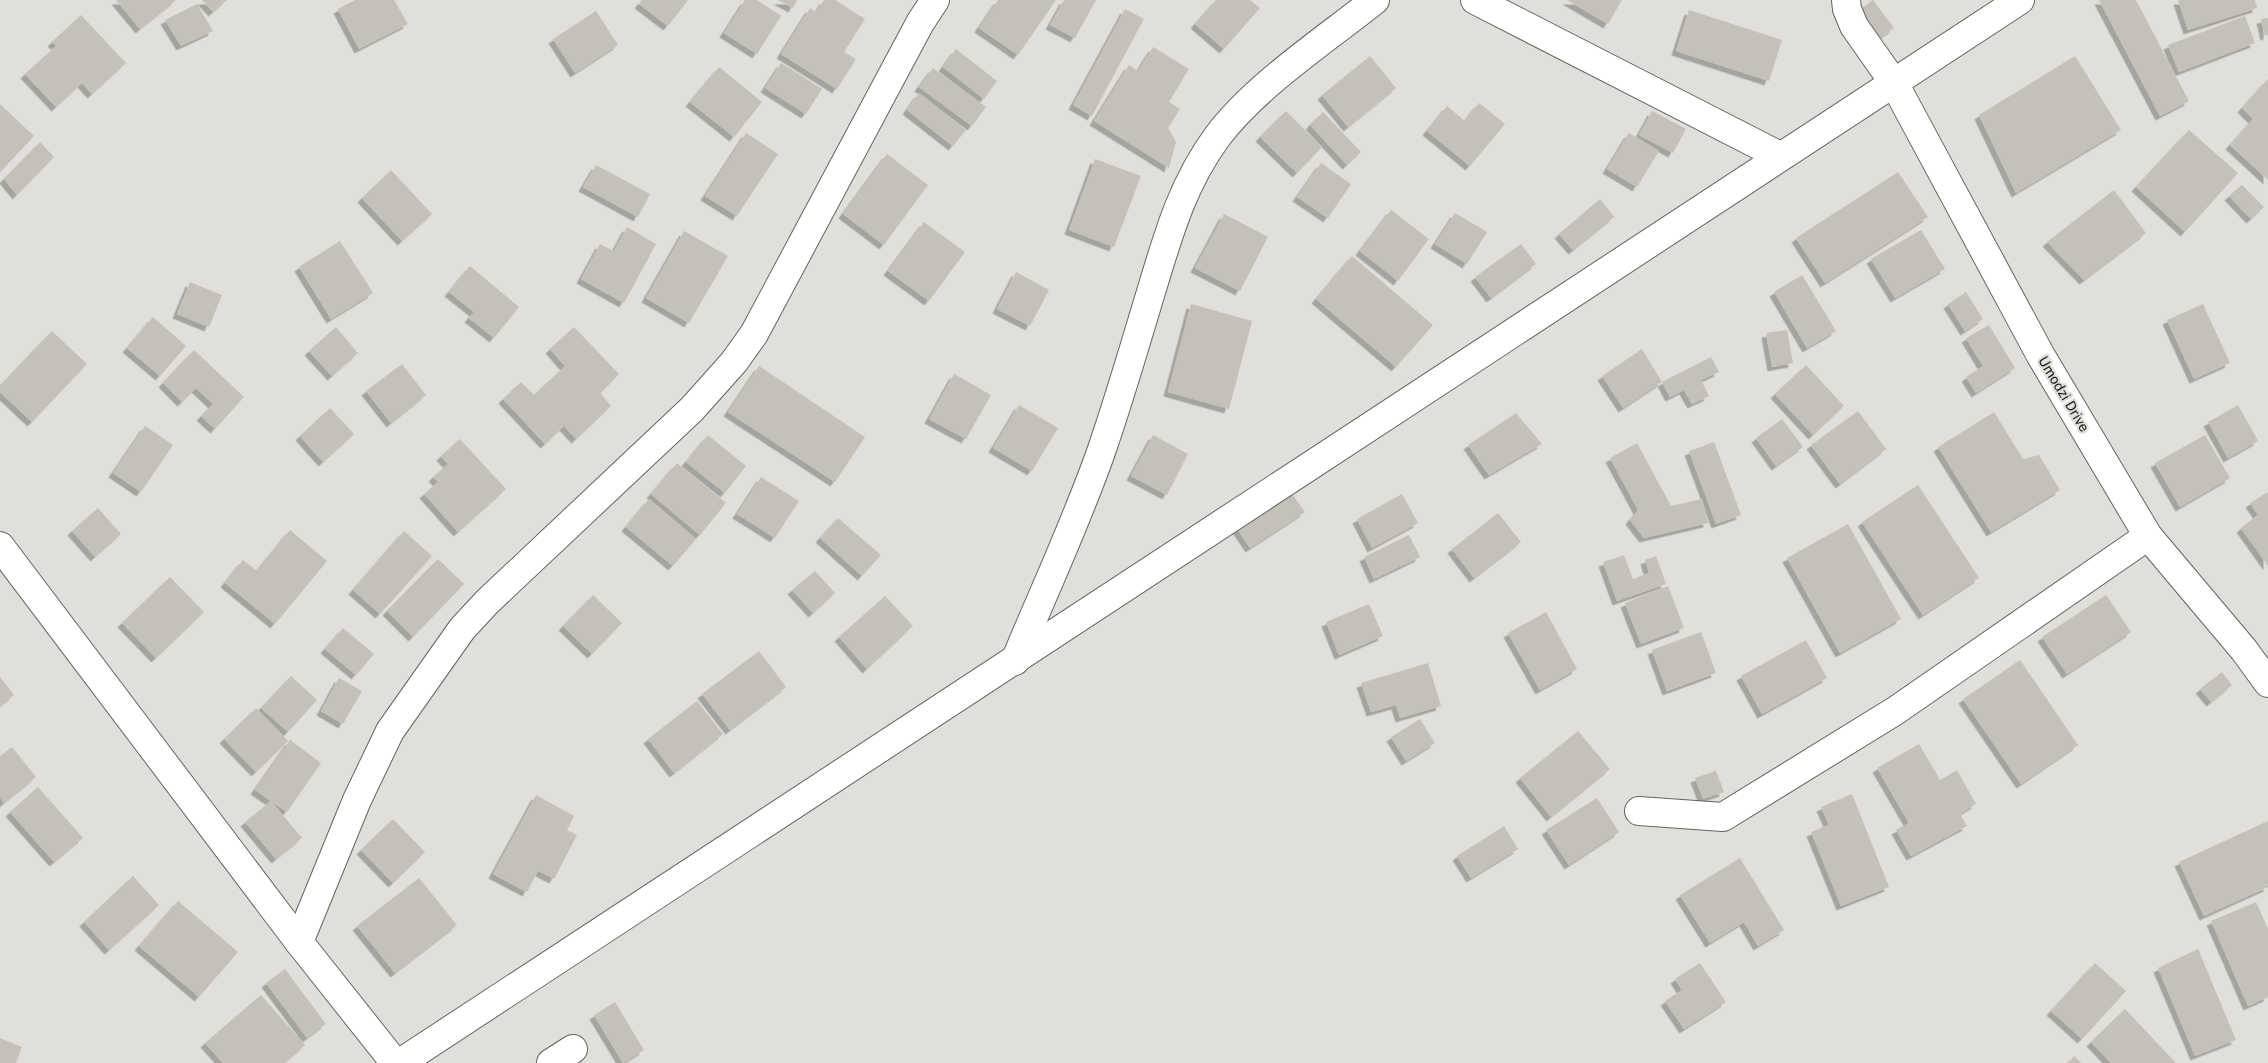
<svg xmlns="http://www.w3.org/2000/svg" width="2268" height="1063" font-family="'Public Sans',sans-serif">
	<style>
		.building { fill: #c4c0ba; filter: url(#shadow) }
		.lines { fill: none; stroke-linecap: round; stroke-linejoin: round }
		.minor-casing { stroke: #65645f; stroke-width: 30 }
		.minor { stroke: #fff; stroke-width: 28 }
		.labels { text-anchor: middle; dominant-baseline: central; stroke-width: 4.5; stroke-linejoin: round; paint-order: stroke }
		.street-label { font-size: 14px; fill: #191917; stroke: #e0dfd9 }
	</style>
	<defs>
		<filter id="shadow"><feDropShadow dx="-4.5" dy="4.5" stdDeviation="0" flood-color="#0004"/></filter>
	</defs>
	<rect width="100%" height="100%" fill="#e0dfd9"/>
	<g class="building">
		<polygon points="116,0 176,0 140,29"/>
		<polygon points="202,0 227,0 213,12"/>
		<polygon points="355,0 394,0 408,24 359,49 338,9"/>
		<polygon points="642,0 688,0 668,26 639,4"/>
		<polygon points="745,0 757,0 781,16 757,54 724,33"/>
		<polygon points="778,0 797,0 793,8"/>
		<polygon points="824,0 835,0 865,19 844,52 856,59 837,89 781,54 810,8 816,12"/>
		<polygon points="998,0 1056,0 1018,55 979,28"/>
		<polygon points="1064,0 1096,0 1075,38 1050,25"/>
		<polygon points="1216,0 1250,0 1260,8 1224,49 1195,24"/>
		<polygon points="1567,0 1622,0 1608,24"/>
		<polygon points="1873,0 1894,28 1875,42 1854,14"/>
		<polygon points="2099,0 2136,0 2189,101 2160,116"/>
		<polygon points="2178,0 2255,0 2257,8 2188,30"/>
		<polygon points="197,4 213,31 181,46 165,20"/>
		<polygon points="1125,9 1144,19 1092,116 1073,105"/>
		<polygon points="1689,10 1782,40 1769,81 1676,51"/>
		<polygon points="596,11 618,45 575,73 553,39"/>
		<polygon points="81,15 126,63 92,94 82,83 56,107 25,74 56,46 52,42"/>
		<polygon points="2245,16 2255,43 2179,72 2168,45"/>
		<polygon points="2268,18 2268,35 2265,36 2261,19"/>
		<polygon points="1153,47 1189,69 1169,102 1180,109 1168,128 1176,142 1169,168 1094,121 1129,65 1138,71"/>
		<polygon points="956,49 997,81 984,99 943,67"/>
		<polygon points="1370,56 1396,88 1348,127 1322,95"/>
		<polygon points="2075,56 2121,130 2016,193 1979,115"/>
		<polygon points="781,63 822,89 806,114 765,88"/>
		<polygon points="719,67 762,102 734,137 690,102"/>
		<polygon points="933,68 986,107 972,126 919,87"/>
		<polygon points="2268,79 2268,180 2230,145 2253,119 2242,108"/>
		<polygon points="919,93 966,130 953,146 907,110"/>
		<polygon points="1479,103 1505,124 1470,166 1427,131 1447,106 1465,121"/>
		<polygon points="0,104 34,136 0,172"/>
		<polygon points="1286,111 1322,147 1297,173 1260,137"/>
		<polygon points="1652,111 1686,129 1673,153 1639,135"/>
		<polygon points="1323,112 1361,152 1347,165 1310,125"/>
		<polygon points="2189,130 2238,173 2185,232 2136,187"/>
		<polygon points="746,133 778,154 737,216 705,196"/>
		<polygon points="1629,133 1659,151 1637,187 1607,169"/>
		<polygon points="40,142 54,157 17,195 4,179"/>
		<polygon points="887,154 928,185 884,245 843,214"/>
		<polygon points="1095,159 1141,176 1114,247 1069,230"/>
		<polygon points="1321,163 1351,184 1328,218 1297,197"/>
		<polygon points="596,165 650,194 638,217 583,187"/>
		<polygon points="391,170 432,214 402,241 362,198"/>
		<polygon points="1898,172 1928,217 1825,283 1796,238"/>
		<polygon points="2242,185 2264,207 2251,219 2229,196"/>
		<polygon points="2114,190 2146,233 2084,280 2047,242"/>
		<polygon points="1600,199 1614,217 1573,250 1559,234"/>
		<polygon points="1391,210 1429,239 1398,281 1360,251"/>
		<polygon points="1455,213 1487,232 1467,264 1435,244"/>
		<polygon points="1224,214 1268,237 1240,291 1195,268"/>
		<polygon points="924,222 965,252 929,301 888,271"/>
		<polygon points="627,227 656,244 624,303 581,279 600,244 614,251"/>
		<polygon points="1921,230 1945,269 1895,298 1871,259"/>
		<polygon points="684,231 728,256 689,323 646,298"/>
		<polygon points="340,241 373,293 331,319 299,267"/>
		<polygon points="1521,244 1536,264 1491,298 1475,277"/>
		<polygon points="1352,256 1433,325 1396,367 1316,299"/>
		<polygon points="470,266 519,307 494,338 469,318 474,312 449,292"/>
		<polygon points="1016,272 1049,290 1030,326 997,309"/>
		<polygon points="1802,275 1836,331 1807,348 1774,292"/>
		<polygon points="190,282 222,295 209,327 177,314"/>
		<polygon points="1966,292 1983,319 1965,331 1948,304"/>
		<polygon points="1191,304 1252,321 1229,409 1168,392"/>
		<polygon points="2203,304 2230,363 2194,379 2167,320"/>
		<polygon points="153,317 186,346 160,376 127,348"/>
		<polygon points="1989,325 2015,368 1976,393 1966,377 1983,366 1966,338"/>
		<polygon points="336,327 358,353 332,376 309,351"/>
		<polygon points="574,327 619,374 600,393 611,406 576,439 564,426 545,444 503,399 521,382 534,395 565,366 550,349"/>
		<polygon points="1787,330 1793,363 1772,367 1766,333"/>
		<polygon points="52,331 87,364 32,422 0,392 0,386"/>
		<polygon points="1642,349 1662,382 1623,408 1602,376"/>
		<polygon points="194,350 244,397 215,429 201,416 213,404 196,388 182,402 163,383"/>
		<polygon points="1711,357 1719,372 1701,380 1709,396 1692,404 1684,390 1670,397 1662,382"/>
		<polygon points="402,364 426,395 391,423 366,391"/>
		<polygon points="1806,365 1844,406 1813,435 1775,394"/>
		<polygon points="759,366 865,437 835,482 728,412"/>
		<polygon points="954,374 991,395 966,439 929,419"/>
		<polygon points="1019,405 1058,428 1032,471 993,448"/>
		<polygon points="2238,405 2258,441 2228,458 2208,422"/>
		<polygon points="330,408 354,434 323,462 300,436"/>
		<polygon points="1858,411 1886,449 1840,484 1811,445"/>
		<polygon points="1994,412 2023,459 2039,455 2060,490 1991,532 1938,447"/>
		<polygon points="1516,413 1542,444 1489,475 1468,445"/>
		<polygon points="1782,419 1803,447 1776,466 1756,438"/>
		<polygon points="145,426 173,445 141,492 113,473"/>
		<polygon points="708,435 746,466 725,493 686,462"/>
		<polygon points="1153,435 1188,454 1167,495 1131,476"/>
		<polygon points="2205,435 2230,478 2180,507 2155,463"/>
		<polygon points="460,439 506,489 458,532 424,494 438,482 433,477 448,464 441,456"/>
		<polygon points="1714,442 1741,515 1716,524 1689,451"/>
		<polygon points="1637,443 1671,506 1702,499 1708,523 1644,538 1630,520 1638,510 1610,458"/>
		<polygon points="677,463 726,503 700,535 651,494"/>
		<polygon points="761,477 799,501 775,538 737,514"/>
		<polygon points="1918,485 1979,578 1923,615 1862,522"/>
		<polygon points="1290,491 1305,512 1250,548 1236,527"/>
		<polygon points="2268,492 2268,566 2241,528 2258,515 2250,503"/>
		<polygon points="1402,494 1418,523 1372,548 1357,519"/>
		<polygon points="649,499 696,539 673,566 626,527"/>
		<polygon points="98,508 121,534 95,557 72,531"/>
		<polygon points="1498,513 1521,542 1474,578 1452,549"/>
		<polygon points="838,518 881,555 862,576 820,538"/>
		<polygon points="1848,524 1901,619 1840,653 1787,558"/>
		<polygon points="290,530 327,561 275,624 225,583 243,560 257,571"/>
		<polygon points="404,531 432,556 380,614 353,590"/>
		<polygon points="1409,535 1420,557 1374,579 1364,557"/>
		<polygon points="1624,555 1633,579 1649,573 1645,560 1656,556 1666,584 1617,601 1603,562"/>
		<polygon points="438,559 464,584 413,637 387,611"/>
		<polygon points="815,571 835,593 813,613 792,590"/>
		<polygon points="170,577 204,612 156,658 122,623"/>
		<polygon points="1668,586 1684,628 1641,644 1625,603"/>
		<polygon points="593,595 622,623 592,654 563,626"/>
		<polygon points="2106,595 2131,632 2067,674 2042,637"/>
		<polygon points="885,596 913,626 867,669 839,637"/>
		<polygon points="1369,604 1383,636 1339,655 1326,622"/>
		<polygon points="1546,612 1577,669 1540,690 1508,633"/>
		<polygon points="343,628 374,654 356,675 325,649"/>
		<polygon points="1701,632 1716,673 1667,691 1652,650"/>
		<polygon points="1806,640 1827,678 1762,714 1741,676"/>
		<polygon points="759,651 786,687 730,730 702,694"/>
		<polygon points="2020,660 2078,745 2021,784 1963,699"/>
		<polygon points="1428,663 1441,706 1400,718 1396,705 1371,712 1361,683"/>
		<polygon points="2222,672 2232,685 2211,702 2200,689"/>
		<polygon points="291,676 317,700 288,732 261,708"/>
		<polygon points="0,677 14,695 0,706"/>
		<polygon points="339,678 362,691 343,724 321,711"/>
		<polygon points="697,701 723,734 674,773 648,739"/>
		<polygon points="256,708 288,741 256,772 224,739"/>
		<polygon points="1420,719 1435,743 1406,761 1391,737"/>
		<polygon points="1578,731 1610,769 1551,817 1520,778"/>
		<polygon points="290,740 321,763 287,812 255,790"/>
		<polygon points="1919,744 1940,780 1957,770 1976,804 1960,814 1967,826 1911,856 1896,830 1909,823 1877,768"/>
		<polygon points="12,747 36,777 4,803 0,797 0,756"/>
		<polygon points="1716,771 1724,792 1703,799 1695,778"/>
		<polygon points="38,787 83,838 54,862 10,812"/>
		<polygon points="1852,794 1889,887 1841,906 1811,832 1829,825 1821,807"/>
		<polygon points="536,795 574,816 567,830 577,835 554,879 538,871 527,892 493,874"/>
		<polygon points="1597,798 1619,832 1569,865 1546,830"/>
		<polygon points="271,801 302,838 276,859 245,822"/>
		<polygon points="393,819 425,852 393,883 361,850"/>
		<polygon points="2268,821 2268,887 2204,916 2179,862"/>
		<polygon points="1504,826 1518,849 1471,878 1457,856"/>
		<polygon points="1740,858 1784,930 1758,946 1744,922 1710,943 1680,895"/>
		<polygon points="133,876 159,905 109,950 84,922"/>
		<polygon points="419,878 457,925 395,973 357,926"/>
		<polygon points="178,901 238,952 199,997 139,946"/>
		<polygon points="2256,902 2268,929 2268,997 2248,1006 2211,921"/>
		<polygon points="2198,949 2236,1040 2195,1056 2158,968"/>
		<polygon points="1700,963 1726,1002 1684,1029 1665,1001 1682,990 1675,979"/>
		<polygon points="2095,963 2126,991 2082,1039 2051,1011"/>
		<polygon points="285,969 326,1024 307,1038 266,983"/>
		<polygon points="261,995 305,1045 284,1063 223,1063 205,1043"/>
		<polygon points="615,1002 644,1050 623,1063 594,1015"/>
		<polygon points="2125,1009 2176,1063 2111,1063 2091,1042"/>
		<polygon points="0,1038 22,1047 16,1063 0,1063"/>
		<polygon points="2074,1056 2081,1063 2068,1063"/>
	</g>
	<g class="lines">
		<g class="minor-casing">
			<g id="minor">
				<polyline points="1475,0 1780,156"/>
				<polyline points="1846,0 1847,9 1854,26 1894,83 2041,356 2148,536 2244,650 2268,683"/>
				<polyline points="0,546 299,942 395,1063"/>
				<path d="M1015,661C1044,591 1077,521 1102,449C1121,394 1137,338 1154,282C1170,229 1184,182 1217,137C1255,86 1325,40 1375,0"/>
				<polyline points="1639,811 1723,817 1895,711 2148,536"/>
				<polyline points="299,942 357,800 390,731 462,629 487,602 692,409 734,362 754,334 920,23 935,0"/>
				<polyline points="400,1063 2020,0"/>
				<polyline points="551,1063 573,1049"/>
			</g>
		</g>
		<use href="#minor" class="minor"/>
	</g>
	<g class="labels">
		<g class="street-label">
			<text transform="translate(2064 394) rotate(59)">Umodzi Drive</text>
		</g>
	</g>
</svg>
